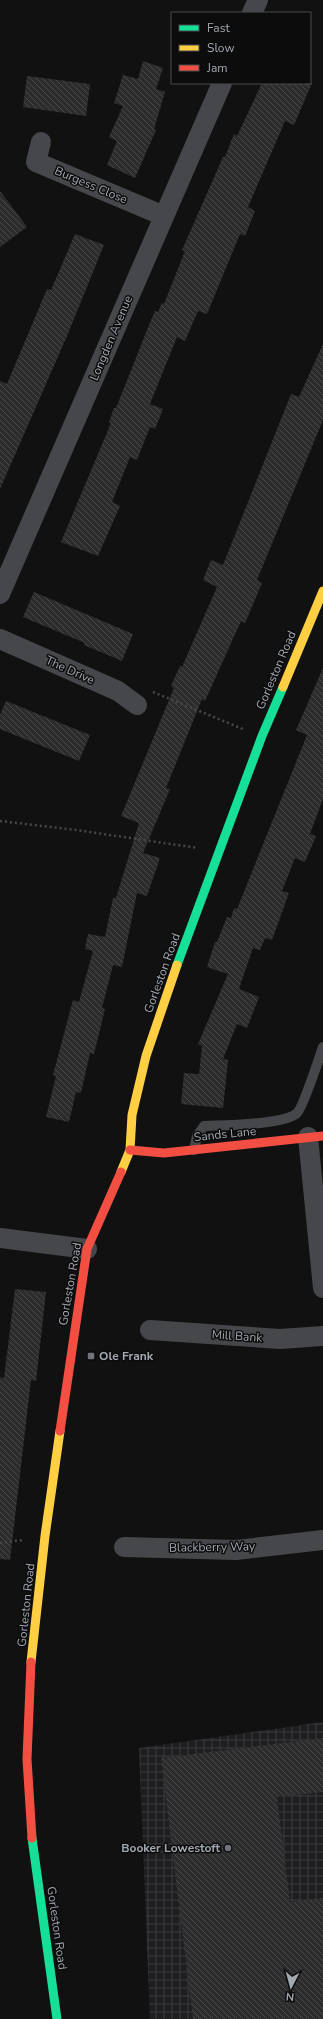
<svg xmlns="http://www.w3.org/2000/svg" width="323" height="2019" font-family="'Nunito Sans',sans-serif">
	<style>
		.industrial { fill: url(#industrial-grid) }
		.building { fill: url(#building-back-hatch) }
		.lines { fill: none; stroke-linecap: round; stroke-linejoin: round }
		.path { stroke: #47494c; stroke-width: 2.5; stroke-dasharray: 2 3; stroke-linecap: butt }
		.lane { stroke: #46474a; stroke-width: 10 }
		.street { stroke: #46474a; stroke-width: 20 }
		.fast { stroke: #16e098; stroke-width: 9 }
		.slow { stroke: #ffcf43; stroke-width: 9 }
		.jam { stroke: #f24e42; stroke-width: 9 }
		.poi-dot { fill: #70747a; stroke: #0c0c0d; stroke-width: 1.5 }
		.labels { text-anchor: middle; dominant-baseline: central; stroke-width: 3; stroke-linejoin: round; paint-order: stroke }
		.street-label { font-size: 12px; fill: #a3a9b2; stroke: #0c0c0d }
		.poi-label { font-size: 12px; font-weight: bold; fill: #a3a9b2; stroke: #0c0c0d; text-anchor: start }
	</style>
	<defs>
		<pattern id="industrial-grid" width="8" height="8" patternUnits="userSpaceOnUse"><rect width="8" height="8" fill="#1e1e20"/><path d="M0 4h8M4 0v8" fill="none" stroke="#3c3c3e"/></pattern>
		<pattern id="building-back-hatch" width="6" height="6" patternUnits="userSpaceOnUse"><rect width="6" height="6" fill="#2c2c2d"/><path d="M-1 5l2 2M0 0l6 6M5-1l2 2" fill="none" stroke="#474849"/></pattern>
	</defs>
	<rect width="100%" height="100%" fill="#111112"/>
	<polygon class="industrial" points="323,1722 323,2019 150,2019 139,1748"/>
	<g class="building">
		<polygon points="143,61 163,68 156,89 165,92 154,129 156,130 135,178 107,165 117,141 109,137 123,106 114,103 123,75 138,79"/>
		<polygon points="27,76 90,84 86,116 23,107"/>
		<polygon points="262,83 312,83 294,125 285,121 248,207 255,211 245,236 240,234 207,314 198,311 185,341 177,337 150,404 163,409 155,429 150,427 137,460 130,457 112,502 120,506 98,556 61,542 111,423 109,422 114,408 116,408 149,325 155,311 158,312 162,303 164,304 185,251 182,250 223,157 225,157 234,134 237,136"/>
		<polygon points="0,191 27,227 0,247"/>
		<polygon points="75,234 104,245 67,336 0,489 0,381 7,384 47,289 51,290"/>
		<polygon points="323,344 323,420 257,580 262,583 254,602 245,623 241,621 205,701 202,699 166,788 170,789 143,853 160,858 147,896 137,893 122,967 113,965 102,1008 105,1009 94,1054 90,1053 81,1093 76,1092 69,1122 46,1117 56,1076 53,1075 73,1000 79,1002 93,951 85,949 88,934 105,937 113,898 116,898 139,823 121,816 174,688 171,686 180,666 182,667 217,587 203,580 211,560 223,565 291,394 299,397"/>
		<polygon points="34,592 133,634 122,661 84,645 85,643 23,617"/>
		<polygon points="323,668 323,799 310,834 316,836 305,862 295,858 282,891 289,893 272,940 265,938 260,950 253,948 239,989 259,997 247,1028 237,1024 223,1059 228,1060 223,1108 181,1104 184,1073 199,1074 202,1046 198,1044 228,974 207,967 215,942 217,942 227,917 231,918 234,908 237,909 307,735 296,730"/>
		<polygon points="6,701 90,735 79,761 0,729 0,715"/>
		<polygon points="15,1289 46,1292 36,1381 31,1380 10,1560 0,1559 0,1377 4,1378"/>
		<polygon points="323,1738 323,1792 277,1797 290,1902 323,1898 323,2019 193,2019 161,1758"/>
	</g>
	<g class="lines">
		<g class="path">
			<polyline points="153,692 243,729"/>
			<polyline points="0,821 76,830 198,848"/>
			<polyline points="0,1543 23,1540"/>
		</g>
		<path class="lane" d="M194,1150L197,1136L204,1126C224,1125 285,1125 297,1113C303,1108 319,1058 323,1047"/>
		<g class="street">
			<polyline points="252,13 258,0"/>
			<polyline points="41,142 36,162 164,216"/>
			<polyline points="0,594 222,83"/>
			<polyline points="0,639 118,691 137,705"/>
			<polyline points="308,1137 323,1288"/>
			<polyline points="0,1238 87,1249"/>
			<polyline points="150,1330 280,1339 323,1336"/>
			<polyline points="124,1547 236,1550 323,1540"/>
		</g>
		<g class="fast">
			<polyline points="177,965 262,736 283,687"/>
			<polyline points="32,1838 57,2019"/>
		</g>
		<g class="slow">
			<polyline points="283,687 323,591"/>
			<polyline points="121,1172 130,1150 132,1115 146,1056 177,965"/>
			<polyline points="31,1662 45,1536 60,1431"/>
		</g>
		<g class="jam">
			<polyline points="130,1150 164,1153 323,1136"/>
			<polyline points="60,1431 87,1249 121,1172"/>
			<polyline points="31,1662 27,1759 32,1838"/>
		</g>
	</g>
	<g class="poi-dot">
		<rect x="87" y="1352" width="8" height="8" rx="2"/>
		<circle cx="228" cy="1848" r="4"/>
	</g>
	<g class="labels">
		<g class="street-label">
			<text transform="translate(91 185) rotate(23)">Burgess Close</text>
			<text transform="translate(111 338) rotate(-67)">Longden Avenue</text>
			<text transform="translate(70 670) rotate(24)">The Drive</text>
			<text transform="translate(276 670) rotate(-67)">Gorleston Road</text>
			<text transform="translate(162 973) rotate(-70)">Gorleston Road</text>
			<text transform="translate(225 1134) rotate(-6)">Sands Lane</text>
			<text transform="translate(70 1284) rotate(-80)">Gorleston Road</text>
			<text transform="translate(237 1336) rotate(4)">Mill Bank</text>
			<text transform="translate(212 1547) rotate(-1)">Blackberry Way</text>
			<text transform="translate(26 1605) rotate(-84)">Gorleston Road</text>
			<text transform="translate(57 1928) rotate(82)">Gorleston Road</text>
		</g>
		<g class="poi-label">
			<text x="99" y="1356">Ole Frank</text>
			<text x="220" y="1848" text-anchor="end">Booker Lowestoft</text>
		</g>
	</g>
	<rect x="171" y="12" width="140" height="72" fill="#0c0c0d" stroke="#484b4f"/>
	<rect x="179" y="25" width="20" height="6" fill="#16e098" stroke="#484b4f"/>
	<text x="207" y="32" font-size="12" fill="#a3a9b2">Fast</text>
	<rect x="179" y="45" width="20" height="6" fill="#ffcf43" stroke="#484b4f"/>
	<text x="207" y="52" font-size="12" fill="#a3a9b2">Slow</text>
	<rect x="179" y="65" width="20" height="6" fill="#f24e42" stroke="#484b4f"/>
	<text x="207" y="72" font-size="12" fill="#a3a9b2">Jam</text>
	<g transform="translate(291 1987) rotate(186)" stroke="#0c0c0d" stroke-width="3" paint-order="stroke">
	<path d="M0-3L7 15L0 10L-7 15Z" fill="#a3a9b2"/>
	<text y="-6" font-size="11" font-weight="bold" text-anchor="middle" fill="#a3a9b2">N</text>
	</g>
</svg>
